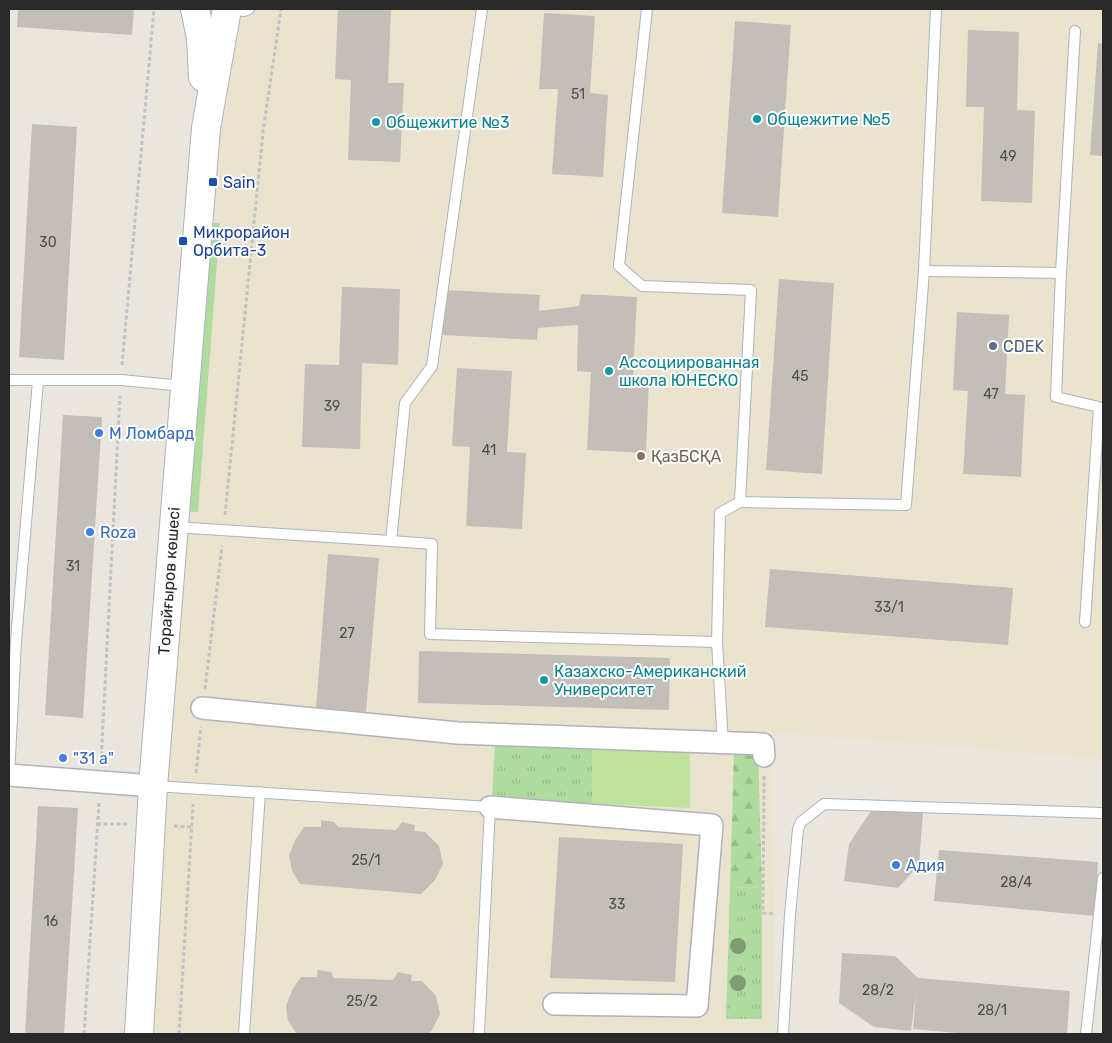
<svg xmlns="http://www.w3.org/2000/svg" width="1112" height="1043" font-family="Rubik,sans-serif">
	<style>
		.education { fill: #eae3cd }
		.grass { fill: #afdc9e }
		.forest { fill: url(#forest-firs) }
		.park { fill: url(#park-tufts) }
		.pitch { fill: #bfe39a }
		.building { fill: #c3bfb8 }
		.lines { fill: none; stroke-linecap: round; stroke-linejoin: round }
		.lane-casing { stroke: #b0b2bc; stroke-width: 12 }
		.street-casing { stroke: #b0b2bc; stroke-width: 24 }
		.secondary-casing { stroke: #b0b2bc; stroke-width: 30 }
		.path { stroke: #c3c3c3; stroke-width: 3; stroke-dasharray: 4 2.5; stroke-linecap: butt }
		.lane { stroke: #fff; stroke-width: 10 }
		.street { stroke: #fff; stroke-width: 21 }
		.secondary { stroke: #fff; stroke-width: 28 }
		.tree { fill: #809c75 }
		.culture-dot { fill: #0f9aa8; stroke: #fff; stroke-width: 2 }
		.transit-dot { fill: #1a4fb4; stroke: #fff; stroke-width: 2 }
		.service-dot { fill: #5c6f8a; stroke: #fff; stroke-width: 2 }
		.shop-dot { fill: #3f7fe0; stroke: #fff; stroke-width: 2 }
		.education-dot { fill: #8d6e63; stroke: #fff; stroke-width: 2 }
		.labels { text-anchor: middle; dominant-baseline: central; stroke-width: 4; stroke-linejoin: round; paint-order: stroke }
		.number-label { font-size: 14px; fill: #504e4d }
		.culture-label { font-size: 16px; fill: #0d838f; stroke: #fff; text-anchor: start }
		.transit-label { font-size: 16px; fill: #164399; stroke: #fff; text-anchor: start }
		.service-label { font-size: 16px; fill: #4e5e75; stroke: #fff; text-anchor: start }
		.shop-label { font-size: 16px; fill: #366cbe; stroke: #fff; text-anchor: start }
		.education-label { font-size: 16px; fill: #785e54; stroke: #fff; text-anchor: start }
		.street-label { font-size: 16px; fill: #292929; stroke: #fff }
	</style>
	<defs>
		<pattern id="forest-firs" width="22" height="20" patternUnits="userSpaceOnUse" patternTransform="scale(1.25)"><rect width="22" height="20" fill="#afdc9e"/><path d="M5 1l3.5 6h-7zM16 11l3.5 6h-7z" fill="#97bd88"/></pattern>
		<pattern id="park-tufts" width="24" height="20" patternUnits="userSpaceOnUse" patternTransform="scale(1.25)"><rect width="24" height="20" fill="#afdc9e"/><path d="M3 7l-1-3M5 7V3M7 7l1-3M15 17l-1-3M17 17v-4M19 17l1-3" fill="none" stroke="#97bd88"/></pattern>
	</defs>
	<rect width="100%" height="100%" fill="#eae5dd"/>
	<polygon class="education" points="227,9 1103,9 1103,759 771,732 775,1034 139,1034"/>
	<polygon class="grass" points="210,223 220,223 198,512 183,511"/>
	<polygon class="forest" points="734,749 758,750 762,887 730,888"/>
	<g class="park">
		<polygon points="495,744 592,746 592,804 492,795"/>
		<polygon points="762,887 762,1019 726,1019 730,888"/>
	</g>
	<polygon class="pitch" points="592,746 690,748 690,808 592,804"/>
	<g class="building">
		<polygon points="18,9 134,9 132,35 17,27"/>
		<polygon points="338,9 391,9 388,83 404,83 400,162 348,160 351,80 335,79"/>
		<polygon points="544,13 595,16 590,93 608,95 603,177 552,174 558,89 539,89"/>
		<polygon points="735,21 791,25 778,217 722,213"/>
		<polygon points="968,30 1019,32 1017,110 1035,111 1032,203 981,201 984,107 966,107"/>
		<polygon points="1098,43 1103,44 1103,156 1090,155"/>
		<polygon points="32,124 77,127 64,360 19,357"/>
		<polygon points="779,279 834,283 822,474 766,470"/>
		<polygon points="342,287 400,289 398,365 362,363 360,449 302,447 305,364 339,365"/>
		<polygon points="447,290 540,295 539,311 579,306 581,294 637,297 633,376 649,377 646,453 587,450 591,372 577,371 578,325 538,328 537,340 442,335"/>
		<polygon points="957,312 1009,315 1005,394 1025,395 1021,477 963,474 968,391 953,390"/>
		<polygon points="457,368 512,371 507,452 526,453 522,529 466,526 470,447 452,446"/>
		<polygon points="63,415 102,417 83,718 45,715"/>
		<polygon points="328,554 379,558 366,712 316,708"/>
		<polygon points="770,569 1013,588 1008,645 765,627"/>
		<polygon points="419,651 670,658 669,710 418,703"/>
		<polygon points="38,806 78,808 64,1034 25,1034"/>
		<polygon points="873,808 923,812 919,865 898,888 844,881 849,844"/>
		<polygon points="321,820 334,822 338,827 396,830 402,822 415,825 414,831 425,832 439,846 443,864 435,880 421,894 300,884 292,871 289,856 295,840 304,827 321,827"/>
		<polygon points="559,837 683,844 675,982 550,978"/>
		<polygon points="939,850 1098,862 1095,916 934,901"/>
		<polygon points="842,953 895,956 918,978 1070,991 1067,1034 968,1034 913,1029 916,993 911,1031 874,1027 839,1003"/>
		<polygon points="318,970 331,972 334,978 393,980 398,972 412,975 411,981 422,981 436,996 440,1014 432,1030 428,1034 297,1034 288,1021 286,1006 292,990 301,977 317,977"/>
	</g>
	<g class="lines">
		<g class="lane-casing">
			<g id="lane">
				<polyline points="228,9 244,11 249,9"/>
				<polyline points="647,9 619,266 642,286 751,290 740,502 906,505 924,271 936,9"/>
				<polyline points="1075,31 1061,273 1056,397 1099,407 1085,622"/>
				<polyline points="924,271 1061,273"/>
				<polyline points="9,380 121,380 183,386"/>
				<polyline points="174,527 391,541 405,403 432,366 482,9"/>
				<polyline points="391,541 432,544 430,634 717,642"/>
				<polyline points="723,744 717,642 720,513 740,502"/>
				<polyline points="9,776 16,641 38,381"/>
				<polyline points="154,786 490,807 479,1034"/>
				<polyline points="244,1034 260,792"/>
				<polyline points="783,1034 790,915 798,829 801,822 824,804 1103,813"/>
				<polyline points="1086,1034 1103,878"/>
			</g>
		</g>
		<g class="street-casing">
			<g id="street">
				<polyline points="202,708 458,733 763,744 764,756"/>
				<polyline points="9,775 153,786"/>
				<polyline points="490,807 712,825 697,1006 554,1004"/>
			</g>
		</g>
		<g class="secondary-casing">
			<g id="secondary">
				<polyline points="195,9 201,38 203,77"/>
				<polyline points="139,1034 153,786 206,128 227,9"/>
			</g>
		</g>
		<g class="path">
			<polyline points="122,365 154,9"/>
			<polyline points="225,515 263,132 281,9"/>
			<polyline points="205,689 222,546"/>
			<polyline points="101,762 120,396"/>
			<polyline points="196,773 201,727"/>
			<polyline points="764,776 763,913 775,914"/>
			<polyline points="97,824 128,824"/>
			<polyline points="174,826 191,827"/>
			<polyline points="84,1034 99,803"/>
			<polyline points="179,1034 193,804"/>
		</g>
		<use href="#lane" class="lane"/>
		<use href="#street" class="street"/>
		<use href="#secondary" class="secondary"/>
	</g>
	<g class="tree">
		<circle cx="738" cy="946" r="8"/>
		<circle cx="738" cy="983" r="8"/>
	</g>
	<g class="culture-dot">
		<circle cx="757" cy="119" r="5"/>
		<circle cx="376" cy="122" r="5"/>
		<circle cx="609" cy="371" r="5"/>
		<circle cx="544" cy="680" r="5"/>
	</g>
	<g class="transit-dot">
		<rect x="208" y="177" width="10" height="10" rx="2.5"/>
		<rect x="178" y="236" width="10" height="10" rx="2.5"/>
	</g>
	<circle class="service-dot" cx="993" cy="346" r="5"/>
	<g class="shop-dot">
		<circle cx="99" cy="433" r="5"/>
		<circle cx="90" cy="532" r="5"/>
		<circle cx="63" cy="758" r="5"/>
		<circle cx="896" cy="865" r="5"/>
	</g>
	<circle class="education-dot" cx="641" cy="456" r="5"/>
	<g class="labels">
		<g class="number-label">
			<text x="578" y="94">51</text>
			<text x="1008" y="156">49</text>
			<text x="48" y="242">30</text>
			<text x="800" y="376">45</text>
			<text x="991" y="394">47</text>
			<text x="332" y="406">39</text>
			<text x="489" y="450">41</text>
			<text x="73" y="566">31</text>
			<text x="889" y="607">33/1</text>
			<text x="347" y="633">27</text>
			<text x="366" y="860">25/1</text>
			<text x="1016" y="882">28/4</text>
			<text x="617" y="904">33</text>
			<text x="51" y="921">16</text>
			<text x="878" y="990">28/2</text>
			<text x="362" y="1001">25/2</text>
			<text x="992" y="1010">28/1</text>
		</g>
		<g class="culture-label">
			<text x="767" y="119">Общежитие №5</text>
			<text x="386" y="122">Общежитие №3</text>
			<text x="619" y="362">Ассоциированная<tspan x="619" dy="18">школа ЮНЕСКО</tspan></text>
			<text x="554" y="671">Казахско-Американский<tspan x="554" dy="18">Университет</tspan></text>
		</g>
		<g class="transit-label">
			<text x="223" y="182">Sain</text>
			<text x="193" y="232">Микрорайон<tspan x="193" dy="18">Орбита-3</tspan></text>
		</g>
		<g class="service-label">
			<text x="1003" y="346">CDEK</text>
		</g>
		<g class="shop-label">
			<text x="109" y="433">М Ломбард</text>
			<text x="100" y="532">Roza</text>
			<text x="73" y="758">"31 а"</text>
			<text x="906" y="865">Адия</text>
		</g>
		<g class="education-label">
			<text x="651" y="456">ҚазБСҚА</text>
		</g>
		<g class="street-label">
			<text transform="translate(169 581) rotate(-86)">Торайғыров көшесі</text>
		</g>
	</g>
	<rect width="1112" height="1043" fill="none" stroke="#292929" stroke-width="20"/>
</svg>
